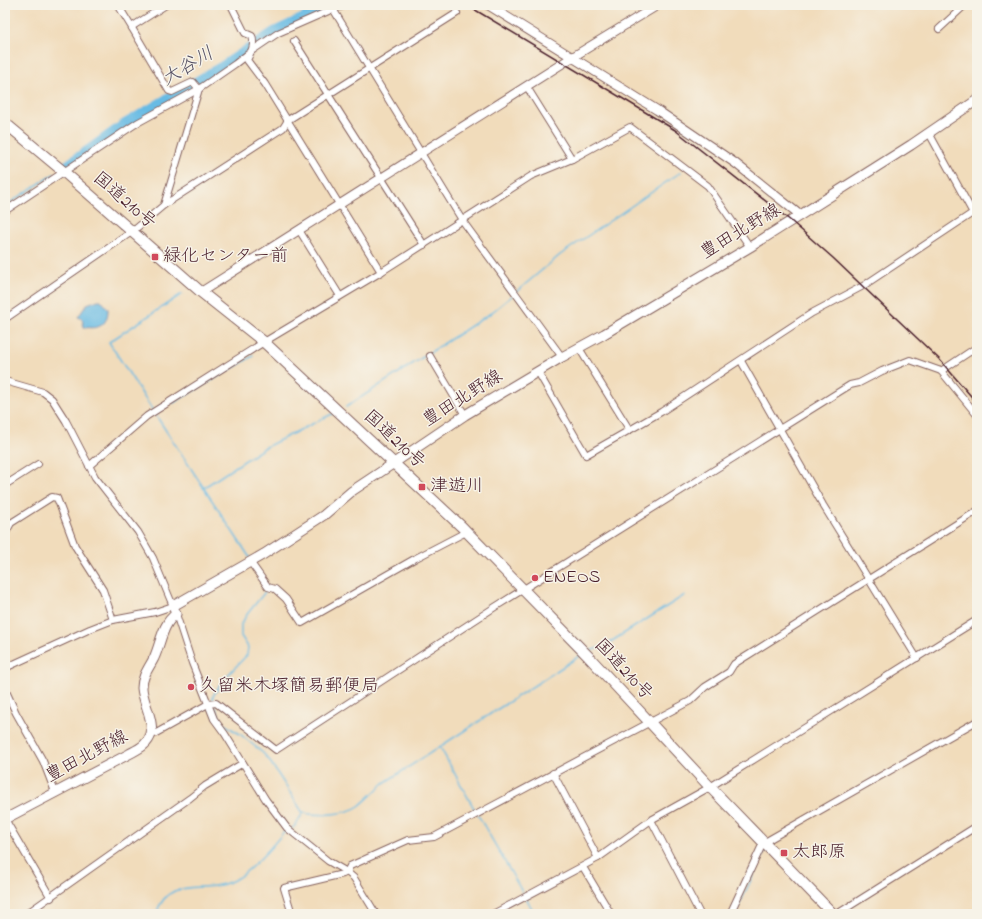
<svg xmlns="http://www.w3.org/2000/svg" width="982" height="919" font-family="'Indie Flower','Klee One',sans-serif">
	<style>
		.water { fill: #68bbe4; stroke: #596d88 }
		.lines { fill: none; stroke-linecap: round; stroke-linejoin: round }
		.stream { stroke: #68bbe4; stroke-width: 1.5 }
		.river { stroke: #68bbe4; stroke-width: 10 }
		.minor-casing { stroke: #84615d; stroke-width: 8 }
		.tertiary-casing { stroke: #84615d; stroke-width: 10 }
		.secondary-casing { stroke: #84615d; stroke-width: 11 }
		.trunk-casing { stroke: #84615d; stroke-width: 12 }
		.minor { stroke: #fff; stroke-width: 6 }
		.tertiary { stroke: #fff; stroke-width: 8 }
		.secondary { stroke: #fff; stroke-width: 9 }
		.trunk { stroke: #fff; stroke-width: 10 }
		.rail { stroke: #4a1f2b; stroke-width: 1.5 }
		.poi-dot { fill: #d1495b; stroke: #f7f3e8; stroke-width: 1.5 }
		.labels { text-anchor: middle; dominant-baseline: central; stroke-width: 3; stroke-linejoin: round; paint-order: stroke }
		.street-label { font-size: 18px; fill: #4a1f2b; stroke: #f7f3e8 }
		.poi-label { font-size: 18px; fill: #4a1f2b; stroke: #f7f3e8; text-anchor: start }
		.water-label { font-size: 19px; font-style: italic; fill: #534e62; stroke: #f7f3e8 }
	</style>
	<rect width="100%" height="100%" fill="#f7f3e8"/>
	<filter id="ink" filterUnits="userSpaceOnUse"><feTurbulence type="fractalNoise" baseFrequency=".025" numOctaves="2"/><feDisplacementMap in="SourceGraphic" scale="8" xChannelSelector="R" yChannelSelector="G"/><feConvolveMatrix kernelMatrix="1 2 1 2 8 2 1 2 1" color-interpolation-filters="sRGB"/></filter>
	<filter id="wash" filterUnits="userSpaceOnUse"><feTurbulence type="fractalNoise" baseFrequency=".012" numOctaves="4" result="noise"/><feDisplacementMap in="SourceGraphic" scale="16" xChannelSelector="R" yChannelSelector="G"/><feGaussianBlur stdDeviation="0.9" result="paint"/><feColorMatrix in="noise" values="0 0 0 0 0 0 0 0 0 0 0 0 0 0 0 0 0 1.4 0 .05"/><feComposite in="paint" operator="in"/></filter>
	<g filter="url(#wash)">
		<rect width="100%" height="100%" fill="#f1dcbb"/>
		<path class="water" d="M98,300H101L108,309C108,324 100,330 84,327L82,319L78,317L87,304Z"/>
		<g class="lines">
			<g class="stream">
				<polyline points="5,206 54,174"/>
				<polyline points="516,292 560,255 681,172"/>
				<polyline points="173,403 253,356"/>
				<polyline points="346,407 491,313 513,295"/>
				<polyline points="153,411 109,342 182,294"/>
				<polyline points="155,414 250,558"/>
				<polyline points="203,488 264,448 334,413"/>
				<polyline points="590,651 604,646 685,595"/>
				<polyline points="213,701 213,696 224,679 247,655 248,647 241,636 241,624 248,613 265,592 266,588"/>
				<path d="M214,704L222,723L240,734L263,753L269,760L303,813C318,816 346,815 359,806C368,799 376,790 384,783L581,655"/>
				<polyline points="440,747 476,812"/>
				<polyline points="478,815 524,895"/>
				<polyline points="291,829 295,826 303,813"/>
				<polyline points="526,898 535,914"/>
				<path d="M156,914C169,874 203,895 232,881C250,872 270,849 283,833L288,831"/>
				<polyline points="735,914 765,850"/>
			</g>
			<polyline class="river" points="66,166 123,125 224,65 274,32 331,5"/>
		</g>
	</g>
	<g filter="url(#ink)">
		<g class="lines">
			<g class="minor-casing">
				<g id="minor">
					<polyline points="118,5 132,28"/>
					<polyline points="166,5 133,26 132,28 169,91 172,92 193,82 199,89"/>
					<path d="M231,5L245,33L252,36C255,45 251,52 247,60L265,84L381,272"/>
					<polyline points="333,9 462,220 562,357"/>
					<polyline points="939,29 965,5"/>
					<polyline points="294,41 424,245"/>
					<polyline points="527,87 572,159"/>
					<polyline points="929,133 973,213"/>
					<polyline points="164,205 199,89"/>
					<polyline points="5,211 137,123 199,89 235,64 253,50 278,33 333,9 347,5"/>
					<polyline points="299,230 340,296"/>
					<polyline points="5,319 133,231 164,205 283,128 288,120 457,13"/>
					<polyline points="579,348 629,429"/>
					<polyline points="430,356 465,415"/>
					<polyline points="741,361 823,505 917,658"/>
					<polyline points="941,371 977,415"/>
					<polyline points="538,372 586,455 661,412 812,313 863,286 977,210"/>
					<polyline points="5,381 43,392 52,399 66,421 95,477 138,532 153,558 173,606 155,612 113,620 90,629 5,668"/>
					<polyline points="89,466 147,416 264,342 381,272 531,176 572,159 630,127 708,186 750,247"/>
					<polyline points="5,485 38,464"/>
					<polyline points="5,534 11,523 52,497 57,498 75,546 103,590 113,620"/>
					<polyline points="251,563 268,587 275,589 286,599 302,623 416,558 466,532"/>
					<polyline points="176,614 192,663 214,719 225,734 266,800 287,828 328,861 347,872 354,878 376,914"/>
					<polyline points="5,689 16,713 43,761 55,792"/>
					<polyline points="149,737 208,704 216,703 276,750 495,607 850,385 859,383 882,371 910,360 941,371 977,347"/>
					<polyline points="553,773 598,858"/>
					<polyline points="5,819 51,898"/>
					<polyline points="651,820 700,914"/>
					<polyline points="583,867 611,914"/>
					<polyline points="26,914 190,798 205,786 243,763"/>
					<polyline points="292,914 284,888 343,874 347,872 350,866 408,840 434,837 690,701 705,687 729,672 734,664 977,511"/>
					<polyline points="493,914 598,858 651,820 710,787 977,620"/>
					<polyline points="730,914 763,843 977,721"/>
					<polyline points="837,914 977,826"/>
				</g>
			</g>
			<g class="tertiary-casing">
				<g id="tertiary">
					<polyline points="488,5 657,110 735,163 800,215"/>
					<polyline points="201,292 571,58 658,5"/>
				</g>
			</g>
			<g class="secondary-casing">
				<path id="secondary" d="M5,819L129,754C138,749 148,745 151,734C154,719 143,703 142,688C142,676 149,668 154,658C161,643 162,624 176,614L173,606L264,554L324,515L352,491L394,463L465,415L562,357L604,334L750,247L911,145L977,100"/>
			</g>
			<g class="trunk-casing">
				<polyline id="trunk" points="5,123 64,172 201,292 264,342 462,527 588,656 710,787 833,914"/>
			</g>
			<use href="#minor" class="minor"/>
			<use href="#tertiary" class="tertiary"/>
			<use href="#secondary" class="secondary"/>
			<use href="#trunk" class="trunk"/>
			<polyline class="rail" points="467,5 675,130 791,221 833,258 939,359 977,403"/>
		</g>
	</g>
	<g class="poi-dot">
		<rect x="151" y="253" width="8" height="8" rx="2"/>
		<rect x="418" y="483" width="8" height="8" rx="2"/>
		<circle cx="535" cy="578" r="4"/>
		<circle cx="191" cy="687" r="4"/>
		<rect x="780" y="849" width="8" height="8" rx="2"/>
	</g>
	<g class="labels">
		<g class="street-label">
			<text transform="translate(124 201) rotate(41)">国道210号</text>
			<text transform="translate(741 232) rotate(-31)">豊田北野線</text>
			<text transform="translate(463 399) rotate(-32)">豊田北野線</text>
			<text transform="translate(394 440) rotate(43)">国道210号</text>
			<text transform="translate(623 670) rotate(47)">国道210号</text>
			<text transform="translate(87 757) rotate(-28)">豊田北野線</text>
		</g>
		<g class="poi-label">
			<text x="163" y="257">緑化センター前</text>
			<text x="430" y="487">津遊川</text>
			<text x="543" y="578">ENEOS</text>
			<text x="199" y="687">久留米木塚簡易郵便局</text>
			<text x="792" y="853">太郎原</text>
		</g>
		<g class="water-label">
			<text transform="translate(188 67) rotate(-31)">大谷川</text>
		</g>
	</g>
	<rect width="982" height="919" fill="none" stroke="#f7f3e8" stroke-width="20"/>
</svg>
